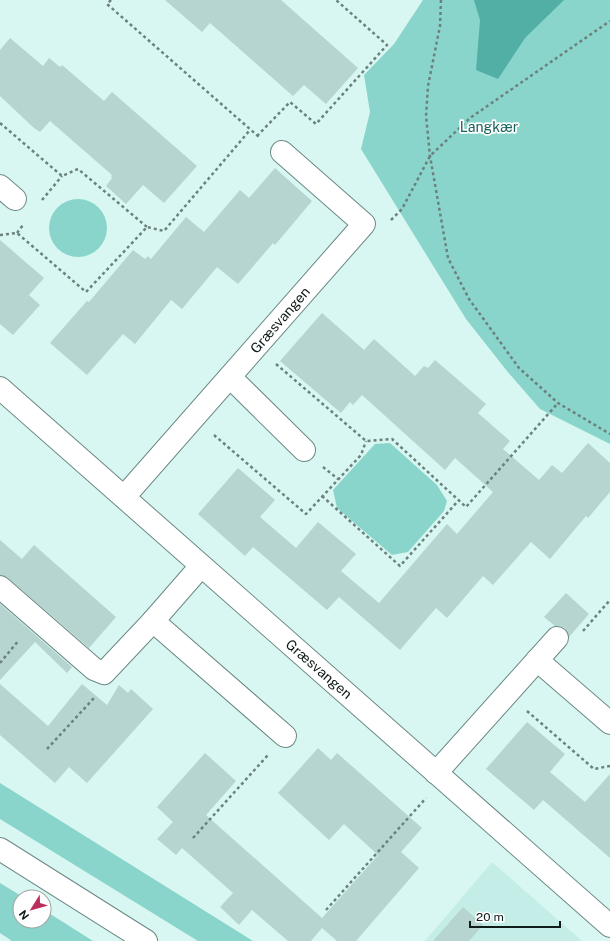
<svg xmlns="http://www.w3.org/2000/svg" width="610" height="941" font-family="'Public Sans',sans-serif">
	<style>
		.built { fill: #c4ede7 }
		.green { fill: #89d5cb }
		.water { fill: #51afa5 }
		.building { fill: #b6d4d0 }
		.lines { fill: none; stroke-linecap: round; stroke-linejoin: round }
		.minor-casing { stroke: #6c8884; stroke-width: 24 }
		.path { stroke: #6c817d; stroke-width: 2.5; stroke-dasharray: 3 3; stroke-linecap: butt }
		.minor { stroke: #fff; stroke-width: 22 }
		.labels { text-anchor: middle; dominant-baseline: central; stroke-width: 3.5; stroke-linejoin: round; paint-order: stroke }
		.park-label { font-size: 14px; fill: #17635c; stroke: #fff }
		.street-label { font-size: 14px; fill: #101c1a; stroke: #fff }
	</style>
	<rect width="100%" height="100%" fill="#d8f7f2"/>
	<polygon class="built" points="492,862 582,941 425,941"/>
	<g class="green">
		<polygon points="423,0 610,0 610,444 540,409 507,371 466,319 361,149 370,112 364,75 394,44"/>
		<circle cx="78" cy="228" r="29"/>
		<polygon points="390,443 437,485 447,501 444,511 408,552 392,555 337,508 333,490 375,444"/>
		<polygon points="0,783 253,941 198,941 0,819"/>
		<polygon points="0,883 23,897 20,897 20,921 44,921 44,910 93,941 12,941 0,933"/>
	</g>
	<polygon class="water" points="474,0 564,0 525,38 498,79 476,70 480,20"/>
	<g class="building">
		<polygon points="165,0 281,0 358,68 326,104 304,85 293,96 210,23 202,32"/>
		<polygon points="10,38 43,66 49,58 60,67 62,65 104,101 112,92 197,166 164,203 143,185 126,204 106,186 112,178 111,176 112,175 50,121 40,132 34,128 0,96 0,50"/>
		<polygon points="275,168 312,201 275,245 273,243 238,284 217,267 182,309 171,300 135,344 123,334 87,375 50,343 87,301 89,302 133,250 145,259 148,256 151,259 186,217 204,232 240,190 249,198"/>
		<polygon points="0,240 44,278 29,295 40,305 13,335 0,324"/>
		<polygon points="322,313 364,350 374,339 415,376 424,366 428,368 435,360 486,404 478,413 510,441 503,449 539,480 552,465 562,473 588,443 610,463 610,492 588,518 586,516 550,559 531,542 493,585 483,576 447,618 436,608 400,650 339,597 327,610 253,547 245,556 198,514 238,468 275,500 260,517 296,548 318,522 356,554 341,571 379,603 447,524 457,534 493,492 455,458 445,470 362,395 353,405 350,402 341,413 280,361"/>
		<polygon points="0,540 22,559 34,545 116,617 89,648 8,578 0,575"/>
		<polygon points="566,593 589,614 569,637 565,628 560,626 555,626 544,617"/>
		<polygon points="0,604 72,667 67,673 35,642 0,680"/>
		<polygon points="0,684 48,726 82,684 107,705 119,685 128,693 131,689 153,709 87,783 69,767 55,783 0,735"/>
		<polygon points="527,722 565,754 550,772 585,802 610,774 610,858 543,800 534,810 486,769"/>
		<polygon points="318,748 331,760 337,753 422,828 401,852 419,868 356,941 337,941 322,928 311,941 288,941 252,910 239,925 220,907 233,893 182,848 176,855 157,839 173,822 157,807 205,753 236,781 206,815 322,918 378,855 344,824 329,840 278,793"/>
		<polygon points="463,907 483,925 469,941 433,941"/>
	</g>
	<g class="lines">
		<g class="minor-casing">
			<g id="minor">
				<polyline points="0,186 15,199"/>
				<polyline points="230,377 304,450"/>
				<polyline points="0,388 610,926"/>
				<polyline points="124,497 364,224 282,152"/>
				<polyline points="0,587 94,669 104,673 153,621 201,566"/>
				<polyline points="153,621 285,736"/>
				<polyline points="537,660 610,723"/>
				<polyline points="436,773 557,638"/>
				<polyline points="0,849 146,941"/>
			</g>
		</g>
		<g class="path">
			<polyline points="111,0 107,4 259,137"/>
			<polyline points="441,0 440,26 428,86 426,116 430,156 448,258 469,299 519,368 558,403 610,434"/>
			<polyline points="0,123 62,176 78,169 147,227"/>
			<polyline points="257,136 290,102 316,124 387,45 336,0"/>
			<polyline points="42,200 62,176"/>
			<polyline points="391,220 402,209 430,156 470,118 610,21"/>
			<polyline points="17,233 23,225"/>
			<polyline points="0,235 17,233 86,292 147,227 164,231 250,130"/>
			<polyline points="276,364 366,441 392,439 466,507 558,403"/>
			<polyline points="214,435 306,514 361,455 366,441"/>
			<polyline points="323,467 338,479"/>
			<polyline points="322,496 400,566 458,501"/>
			<polyline points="583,631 610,600"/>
			<polyline points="0,663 19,640"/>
			<polyline points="527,711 594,769 610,766"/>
			<polyline points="47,749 94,698"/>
			<polyline points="193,838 268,755"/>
			<polyline points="326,910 426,798"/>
		</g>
		<use href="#minor" class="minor"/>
	</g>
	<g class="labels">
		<g class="park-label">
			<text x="489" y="127">Langkær</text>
		</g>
		<g class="street-label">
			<text transform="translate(280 320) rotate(-49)">Græsvangen</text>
			<text transform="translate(319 669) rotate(41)">Græsvangen</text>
		</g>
	</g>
	<g transform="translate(32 909) rotate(233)"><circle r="19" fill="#ffffff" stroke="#9fa4a3"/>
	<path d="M0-3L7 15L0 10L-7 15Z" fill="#bb2d5d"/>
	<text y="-6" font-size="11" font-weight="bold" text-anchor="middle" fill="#101c1a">N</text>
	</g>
	<path d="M470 921v6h90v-6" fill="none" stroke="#101c1a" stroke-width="2"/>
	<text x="476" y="921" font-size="12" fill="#101c1a" stroke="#ffffff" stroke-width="3" paint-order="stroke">20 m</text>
</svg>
